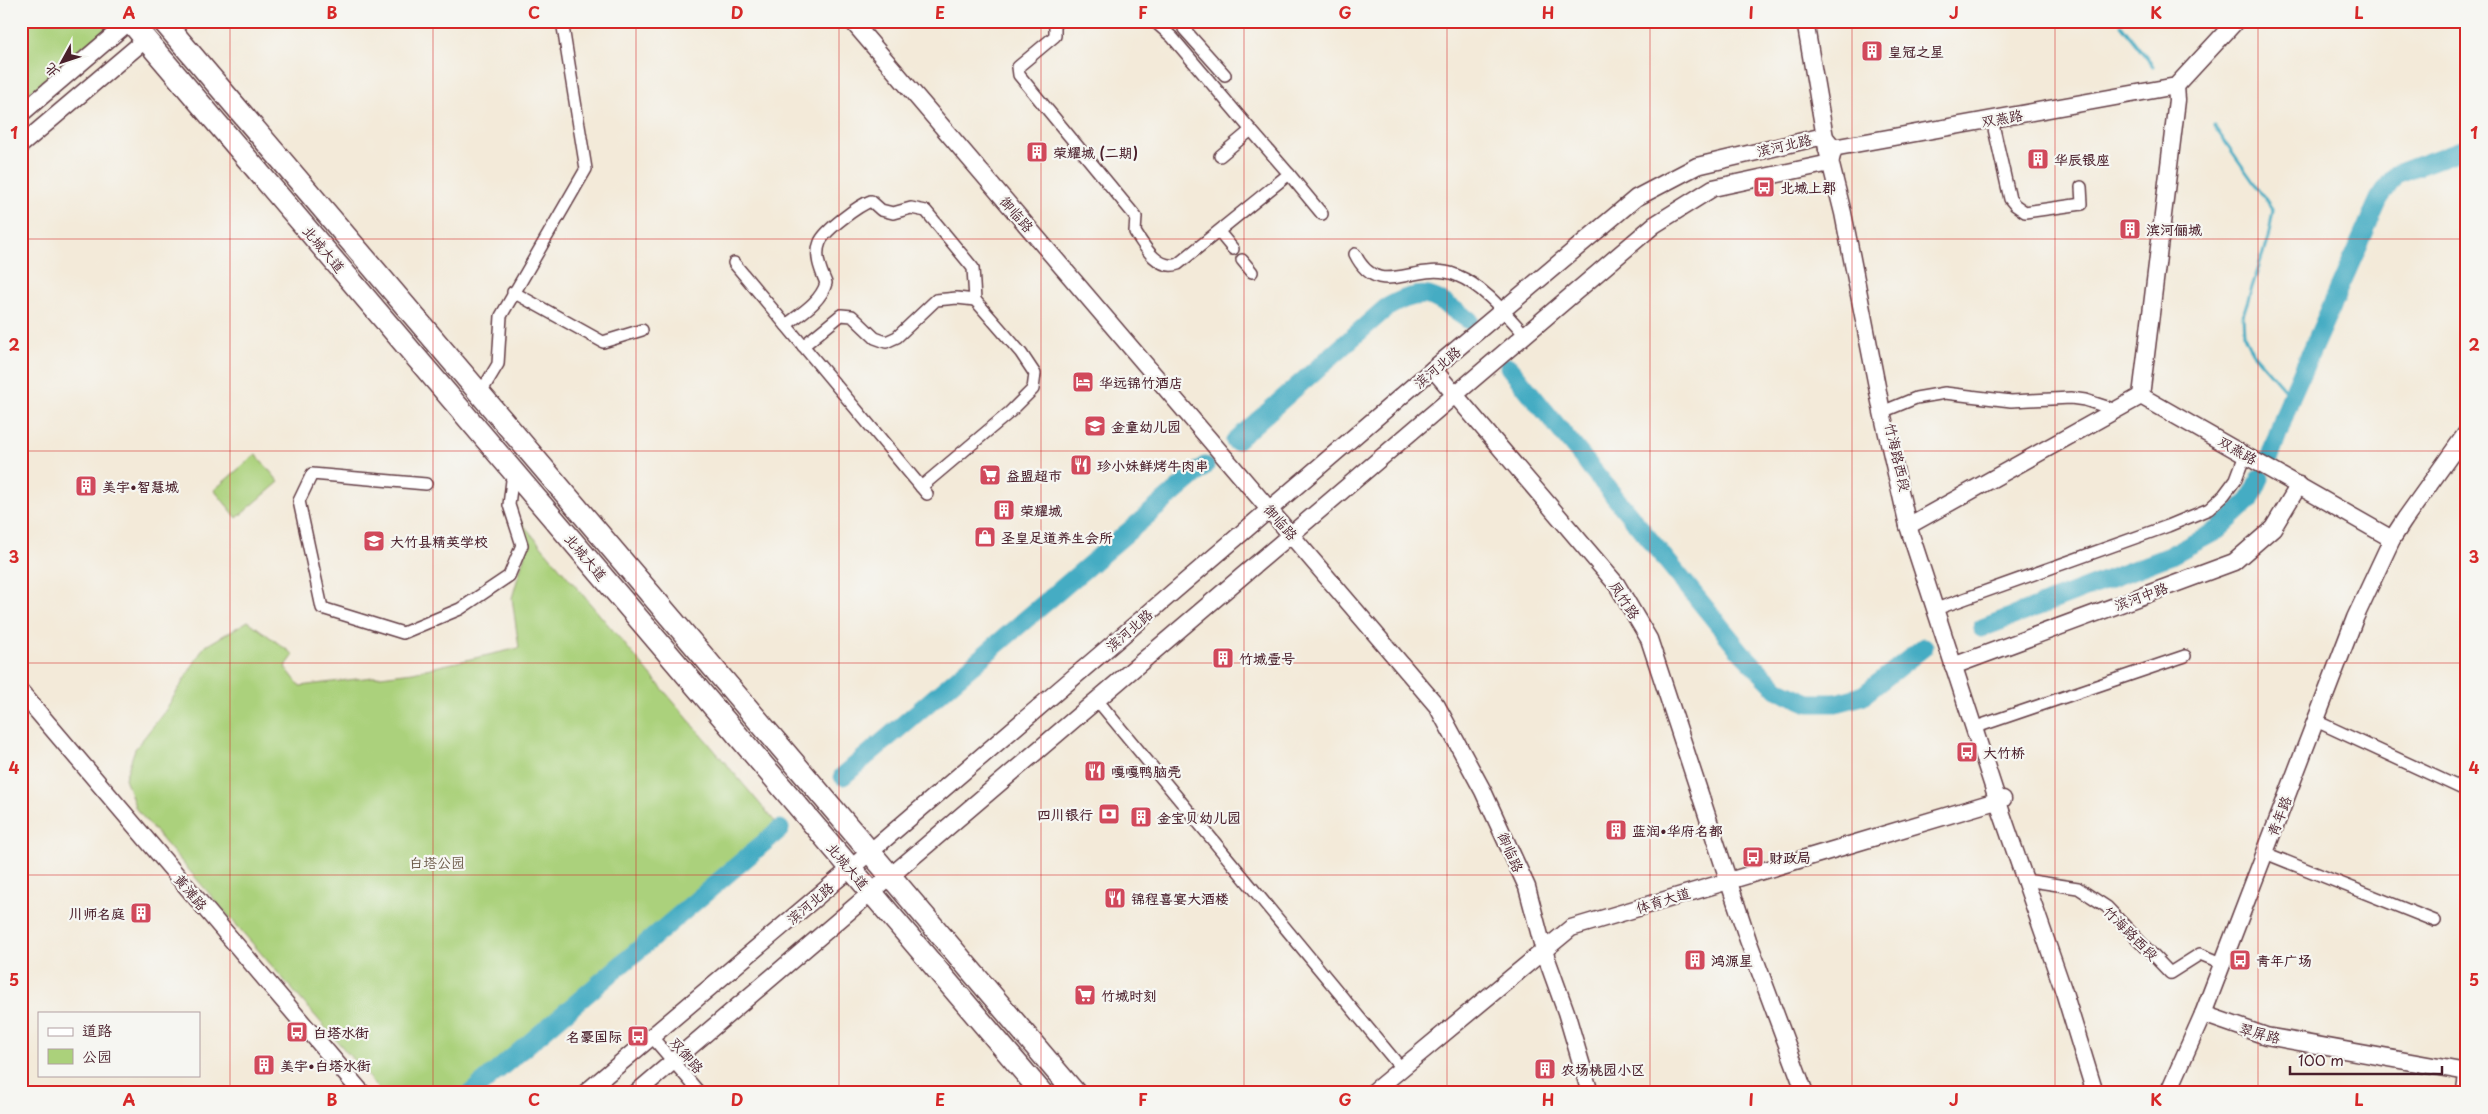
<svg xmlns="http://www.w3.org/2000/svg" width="2488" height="1114" font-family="'Playpen Sans','LXGW WenKai TC',sans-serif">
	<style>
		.green { fill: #abd17b; stroke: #7a7853 }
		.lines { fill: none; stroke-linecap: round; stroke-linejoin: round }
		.stream { stroke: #44acc3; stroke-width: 3 }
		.river { stroke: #44acc3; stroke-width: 19 }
		.street-casing { stroke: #633d45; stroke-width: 14 }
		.secondary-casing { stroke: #633d45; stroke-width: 19 }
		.highway-casing { stroke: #633d45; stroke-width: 24 }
		.street { stroke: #fff; stroke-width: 11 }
		.secondary { stroke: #fff; stroke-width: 16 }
		.highway { stroke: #fff; stroke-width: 21 }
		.grid { fill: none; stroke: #d62828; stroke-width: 1; stroke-opacity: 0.55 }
		.labels { text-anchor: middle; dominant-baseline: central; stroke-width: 4.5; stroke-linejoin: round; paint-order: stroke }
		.poi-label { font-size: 14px; font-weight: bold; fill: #4a1f2b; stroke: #f6f6f2; text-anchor: start }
		.street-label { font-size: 14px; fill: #4a1f2b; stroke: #f6f6f2 }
		.park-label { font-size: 14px; fill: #675443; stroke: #f6f6f2 }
		.neatline { fill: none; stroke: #d62828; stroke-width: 2 }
		.grid-label { font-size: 16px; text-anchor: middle; font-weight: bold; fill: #d62828 }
	</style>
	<rect width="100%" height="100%" fill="#f6f6f2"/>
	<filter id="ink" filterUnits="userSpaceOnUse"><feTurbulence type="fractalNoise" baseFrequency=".02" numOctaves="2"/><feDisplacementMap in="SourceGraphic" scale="10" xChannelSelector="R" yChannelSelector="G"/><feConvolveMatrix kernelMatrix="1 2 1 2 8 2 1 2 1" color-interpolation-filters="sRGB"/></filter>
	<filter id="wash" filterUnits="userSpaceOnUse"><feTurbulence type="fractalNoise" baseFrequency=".0096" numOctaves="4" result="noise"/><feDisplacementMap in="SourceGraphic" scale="20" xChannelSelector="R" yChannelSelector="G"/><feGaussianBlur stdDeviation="1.12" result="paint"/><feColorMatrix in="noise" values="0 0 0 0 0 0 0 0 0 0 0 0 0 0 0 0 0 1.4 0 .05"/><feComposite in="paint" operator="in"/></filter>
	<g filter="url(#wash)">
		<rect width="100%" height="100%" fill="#f3ead9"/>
		<g class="green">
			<polygon points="21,21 108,21 108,27 21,100"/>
			<polygon points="256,454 279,482 237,518 214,490"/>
			<polygon points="516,516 777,824 459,1093 382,1093 136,809 125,778 135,749 165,711 204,647 248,621 294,655 285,667 300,686 413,672 519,648 512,598 526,550"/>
		</g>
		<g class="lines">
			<g class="stream">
				<polyline points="2121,25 2153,66"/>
				<polyline points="2214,126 2273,210 2268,238 2243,315 2244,335 2252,352 2291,397"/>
			</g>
			<g class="river">
				<polyline points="1509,367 1741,652 1777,689 1809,703 1836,703 1862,696 1924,647"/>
				<path d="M1235,441L1386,308C1427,284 1434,297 1469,320"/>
				<polyline points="2270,456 2291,397 2379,199 2396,174 2467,148"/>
				<polyline points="1982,628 2169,556 2218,530 2250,500 2260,478"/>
				<polyline points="843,776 1205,466"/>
				<polyline points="471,1093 780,829"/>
			</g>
		</g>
	</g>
	<g filter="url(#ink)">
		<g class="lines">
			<g class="street-casing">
				<g id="street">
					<path d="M1055,21V36L1018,67L1019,75L1136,217L1135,232C1144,246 1158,271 1178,264L1289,174L1251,130L1220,156"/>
					<polyline points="1154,21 1172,37 1251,130"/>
					<polyline points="1185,21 1184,29 1225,75"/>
					<polyline points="1992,120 2010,199 2015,205 2025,212 2082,204 2081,187"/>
					<polyline points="1289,174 1322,214"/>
					<polyline points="1219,232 1233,249"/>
					<path d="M1355,254C1379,303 1415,259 1456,275C1484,286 1506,314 1525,335"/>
					<polyline points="1242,260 1252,272"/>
					<polyline points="734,263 927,494"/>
					<polyline points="513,292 603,342 642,330"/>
					<path d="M786,325C800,314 821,302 826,283C821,271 814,256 820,242C825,230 859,205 871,201L881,210L893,213L911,208L926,211L973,268L975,300L1021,353L1035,374L1033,389L1010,412L921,487"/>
					<polyline points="803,346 841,315 852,316 875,338 886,342 897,337 936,300 957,298 975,300"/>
					<polyline points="480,394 498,364 501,316 586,169 562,21"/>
					<polyline points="1882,412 1916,398 1945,393 2011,401 2071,398 2085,400 2116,410"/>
					<polyline points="426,484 312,474 299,501 322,608 403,633 460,609 509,576 522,545 509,505 513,472"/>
					<polyline points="1936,609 2168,526 2209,509 2224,495 2236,479 2245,455"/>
					<polyline points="1097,700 1401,1068"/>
					<polyline points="2316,721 2467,791"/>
					<polyline points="1973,728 2185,656"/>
					<polyline points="2265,853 2435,921"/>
					<polyline points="2025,880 2078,888 2107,907 2170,973 2200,954 2222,963"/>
					<polyline points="652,1037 700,1093"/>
					<polyline points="2462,1093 2465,1072"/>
				</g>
			</g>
			<g class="secondary-casing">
				<g id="secondary">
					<polyline points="134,21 170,21"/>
					<polyline points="852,21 1437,706 1483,791 1527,887 1544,951 1566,1012 1590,1093"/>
					<polyline points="1805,21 1827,149 1843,213 1882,412 1908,526 2002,814 2064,992 2095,1093"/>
					<polyline points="21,114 130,21"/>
					<polyline points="21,145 146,39"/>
					<polyline points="1827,149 2176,86 2236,21"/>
					<polyline points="1433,369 1617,585 1649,639 1748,940 1805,1093"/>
					<polyline points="2141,396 2177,100 2176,86"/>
					<polyline points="2141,396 2392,539"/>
					<polyline points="1908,526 2141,396"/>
					<polyline points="1953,666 2234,562 2273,528 2299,485"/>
					<polyline points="21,692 362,1093"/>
					<polyline points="2203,1014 2266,1036 2467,1072"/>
					<polyline points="585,1093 870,852 1433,369 1636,198 1697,166 1824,136 1834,148"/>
					<polyline points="636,1093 1654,225 1713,188 1830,163 1834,148"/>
					<polyline points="1372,1093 1571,928 2003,799"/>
					<polyline points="2168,1093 2203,1014 2355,618 2392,539 2405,519 2467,432"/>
				</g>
			</g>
			<g class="highway-casing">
				<g id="highway">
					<polyline points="130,21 1042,1093"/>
					<polyline points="163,21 1075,1093"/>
				</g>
			</g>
			<use href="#street" class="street"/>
			<use href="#secondary" class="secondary"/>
			<use href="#highway" class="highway"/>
		</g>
	</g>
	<path class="grid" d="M230,21V1093M433,21V1093M636,21V1093M839,21V1093M1041,21V1093M1244,21V1093M1447,21V1093M1650,21V1093M1852,21V1093M2055,21V1093M2258,21V1093M21,239H2467M21,451H2467M21,663H2467M21,875H2467"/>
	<defs>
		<g id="building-square" transform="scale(1.125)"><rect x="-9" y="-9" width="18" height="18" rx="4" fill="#d1495b" stroke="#f6f6f2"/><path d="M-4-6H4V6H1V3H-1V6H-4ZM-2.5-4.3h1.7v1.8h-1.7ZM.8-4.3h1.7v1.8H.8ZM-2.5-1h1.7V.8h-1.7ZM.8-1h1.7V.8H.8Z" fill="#fff"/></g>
		<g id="bus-square" transform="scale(1.125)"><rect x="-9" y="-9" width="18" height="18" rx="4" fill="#d1495b" stroke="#f6f6f2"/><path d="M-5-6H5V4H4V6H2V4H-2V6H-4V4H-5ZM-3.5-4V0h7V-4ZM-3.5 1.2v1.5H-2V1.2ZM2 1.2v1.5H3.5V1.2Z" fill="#fff"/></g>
		<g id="hotel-square" transform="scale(1.125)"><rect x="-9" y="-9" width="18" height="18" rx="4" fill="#d1495b" stroke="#f6f6f2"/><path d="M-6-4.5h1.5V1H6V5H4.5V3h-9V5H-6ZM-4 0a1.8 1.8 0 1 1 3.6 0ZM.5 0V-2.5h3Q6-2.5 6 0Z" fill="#fff"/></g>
		<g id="school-square" transform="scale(1.125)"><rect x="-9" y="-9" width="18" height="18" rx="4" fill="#d1495b" stroke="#f6f6f2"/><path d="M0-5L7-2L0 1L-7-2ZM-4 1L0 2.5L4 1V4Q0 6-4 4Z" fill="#fff"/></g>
		<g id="restaurant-square" transform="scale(1.125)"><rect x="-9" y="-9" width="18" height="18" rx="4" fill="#d1495b" stroke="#f6f6f2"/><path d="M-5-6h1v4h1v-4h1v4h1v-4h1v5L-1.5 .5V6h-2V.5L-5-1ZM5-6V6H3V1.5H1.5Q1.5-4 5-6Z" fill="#fff"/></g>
		<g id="supermarket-square" transform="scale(1.125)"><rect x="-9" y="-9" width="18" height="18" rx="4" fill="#d1495b" stroke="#f6f6f2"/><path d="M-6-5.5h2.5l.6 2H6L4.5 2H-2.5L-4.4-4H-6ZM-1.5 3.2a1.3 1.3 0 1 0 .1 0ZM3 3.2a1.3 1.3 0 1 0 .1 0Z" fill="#fff"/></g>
		<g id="shop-square" transform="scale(1.125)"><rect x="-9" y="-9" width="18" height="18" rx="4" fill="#d1495b" stroke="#f6f6f2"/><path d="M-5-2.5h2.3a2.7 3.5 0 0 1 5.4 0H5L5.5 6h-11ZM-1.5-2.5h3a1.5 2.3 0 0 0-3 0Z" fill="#fff"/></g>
		<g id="bank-square" transform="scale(1.125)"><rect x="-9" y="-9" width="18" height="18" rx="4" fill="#d1495b" stroke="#f6f6f2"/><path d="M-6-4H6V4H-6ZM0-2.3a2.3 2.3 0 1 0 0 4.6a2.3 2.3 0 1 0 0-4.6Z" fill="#fff"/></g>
	</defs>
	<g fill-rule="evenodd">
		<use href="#building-square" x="1872" y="51"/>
		<use href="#building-square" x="1037" y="152"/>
		<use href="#building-square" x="2038" y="159"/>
		<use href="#bus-square" x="1764" y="187"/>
		<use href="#building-square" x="2130" y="229"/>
		<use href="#hotel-square" x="1083" y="382"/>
		<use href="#school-square" x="1095" y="426"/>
		<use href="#restaurant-square" x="1081" y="465"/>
		<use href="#supermarket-square" x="990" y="475"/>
		<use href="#building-square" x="86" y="486"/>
		<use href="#building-square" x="1004" y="510"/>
		<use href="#shop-square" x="985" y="537"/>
		<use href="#school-square" x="374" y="541"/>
		<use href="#building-square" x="1223" y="658"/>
		<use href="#bus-square" x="1967" y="752"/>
		<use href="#restaurant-square" x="1095" y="771"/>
		<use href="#bank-square" x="1109" y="814"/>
		<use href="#building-square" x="1141" y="817"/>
		<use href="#building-square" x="1616" y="830"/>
		<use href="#bus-square" x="1753" y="857"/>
		<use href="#restaurant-square" x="1115" y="898"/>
		<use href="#building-square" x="141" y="913"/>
		<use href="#building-square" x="1695" y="960"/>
		<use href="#bus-square" x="2240" y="960"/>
		<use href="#supermarket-square" x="1085" y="995"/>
		<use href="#bus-square" x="297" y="1032"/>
		<use href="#bus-square" x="638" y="1036"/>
		<use href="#building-square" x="264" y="1065"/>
		<use href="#building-square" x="1545" y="1069"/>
	</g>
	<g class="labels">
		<g class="poi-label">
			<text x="1888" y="51">皇冠之星</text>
			<text x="1053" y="152">荣耀城 (二期)</text>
			<text x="2054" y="159">华辰银座</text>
			<text x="1780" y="187">北城上郡</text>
			<text x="2146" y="229">滨河俪城</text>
			<text x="1099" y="382">华远锦竹酒店</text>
			<text x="1111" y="426">金童幼儿园</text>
			<text x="1097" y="465">珍小妹鲜烤牛肉串</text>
			<text x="1006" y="475">益盟超市</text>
			<text x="102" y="486">美宇•智慧城</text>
			<text x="1020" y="510">荣耀城</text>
			<text x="1001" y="537">圣皇足道养生会所</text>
			<text x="390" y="541">大竹县精英学校</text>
			<text x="1239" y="658">竹城壹号</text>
			<text x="1983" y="752">大竹桥</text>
			<text x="1111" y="771">嘎嘎鸭脑壳</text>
			<text x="1093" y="814" text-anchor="end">四川银行</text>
			<text x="1157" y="817">金宝贝幼儿园</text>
			<text x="1632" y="830">蓝润•华府名都</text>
			<text x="1769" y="857">财政局</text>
			<text x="1131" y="898">锦程喜宴大酒楼</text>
			<text x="125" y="913" text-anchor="end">川师名庭</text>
			<text x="1711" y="960">鸿源星</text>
			<text x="2256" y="960">青年广场</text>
			<text x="1101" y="995">竹城时刻</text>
			<text x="313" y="1032">白塔水街</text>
			<text x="622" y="1036" text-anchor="end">名豪国际</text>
			<text x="280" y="1065">美宇•白塔水街</text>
			<text x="1561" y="1069">农场桃园小区</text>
		</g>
		<g class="street-label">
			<text transform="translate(2002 118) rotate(-10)">双燕路</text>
			<text transform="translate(1784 145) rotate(-13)">滨河北路</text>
			<text transform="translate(1017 214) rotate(49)">御临路</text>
			<text transform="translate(324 249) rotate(50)">北城大道</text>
			<text transform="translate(1437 367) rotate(-40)">滨河北路</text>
			<text transform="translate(2238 450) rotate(30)">双燕路</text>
			<text transform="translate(1898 457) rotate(77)">竹海路西段</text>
			<text transform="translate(1281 522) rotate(49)">御临路</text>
			<text transform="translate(586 557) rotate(50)">北城大道</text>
			<text transform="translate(2141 596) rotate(-20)">滨河中路</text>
			<text transform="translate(1625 600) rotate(57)">凤竹路</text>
			<text transform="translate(1129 630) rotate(-41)">滨河北路</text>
			<text transform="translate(2279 816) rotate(-69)">青年路</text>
			<text transform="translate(1511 852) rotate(66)">御临路</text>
			<text transform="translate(848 866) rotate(50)">北城大道</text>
			<text transform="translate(191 892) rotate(50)">黄滩路</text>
			<text transform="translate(1663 900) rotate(-17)">体育大道</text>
			<text transform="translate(810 903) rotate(-40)">滨河北路</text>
			<text transform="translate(2131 933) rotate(45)">竹海路西段</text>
			<text transform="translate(2260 1033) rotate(15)">翠屏路</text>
			<text transform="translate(687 1055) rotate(49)">双御路</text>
		</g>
		<g class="park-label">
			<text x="437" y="862">白塔公园</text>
		</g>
	</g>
	<rect width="2488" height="1114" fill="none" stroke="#f6f6f2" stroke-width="55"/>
	<rect x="38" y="1012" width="162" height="65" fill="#f6f6f2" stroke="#b1a0a2"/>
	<rect x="48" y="1028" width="25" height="8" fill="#ffffff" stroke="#b1a0a2"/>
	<text x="82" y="1036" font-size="15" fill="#4a1f2b">道路</text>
	<rect x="48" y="1049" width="25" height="15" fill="#abd17b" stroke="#b1a0a2"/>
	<text x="82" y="1062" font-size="15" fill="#4a1f2b">公园</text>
	<g transform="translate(62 62) rotate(230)" stroke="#f6f6f2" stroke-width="4" paint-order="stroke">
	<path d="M0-4L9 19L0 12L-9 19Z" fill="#4a1f2b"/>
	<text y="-8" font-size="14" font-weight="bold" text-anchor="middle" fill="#4a1f2b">北</text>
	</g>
	<path d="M2290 1066v8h152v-8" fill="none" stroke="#4a1f2b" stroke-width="2.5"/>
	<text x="2298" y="1066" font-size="15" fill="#4a1f2b" stroke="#f6f6f2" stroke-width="4" paint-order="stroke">100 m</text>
	<rect x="28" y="28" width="2432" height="1058" class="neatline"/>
	<g class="grid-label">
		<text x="129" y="19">A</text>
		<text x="332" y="19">B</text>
		<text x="534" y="19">C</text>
		<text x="737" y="19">D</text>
		<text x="940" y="19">E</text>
		<text x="1143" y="19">F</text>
		<text x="1345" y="19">G</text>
		<text x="1548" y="19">H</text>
		<text x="1751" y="19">I</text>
		<text x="1954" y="19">J</text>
		<text x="2156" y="19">K</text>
		<text x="2359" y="19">L</text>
		<text x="14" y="139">1</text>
		<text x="2474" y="139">1</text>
		<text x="14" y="351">2</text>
		<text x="2474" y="351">2</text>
		<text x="14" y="563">3</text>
		<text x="2474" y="563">3</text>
		<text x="14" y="774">4</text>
		<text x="2474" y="774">4</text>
		<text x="14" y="986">5</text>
		<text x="2474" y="986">5</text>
		<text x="129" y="1106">A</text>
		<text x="332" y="1106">B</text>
		<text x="534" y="1106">C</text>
		<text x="737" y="1106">D</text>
		<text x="940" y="1106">E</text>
		<text x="1143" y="1106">F</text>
		<text x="1345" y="1106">G</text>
		<text x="1548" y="1106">H</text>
		<text x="1751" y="1106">I</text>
		<text x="1954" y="1106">J</text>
		<text x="2156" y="1106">K</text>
		<text x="2359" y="1106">L</text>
	</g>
</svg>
